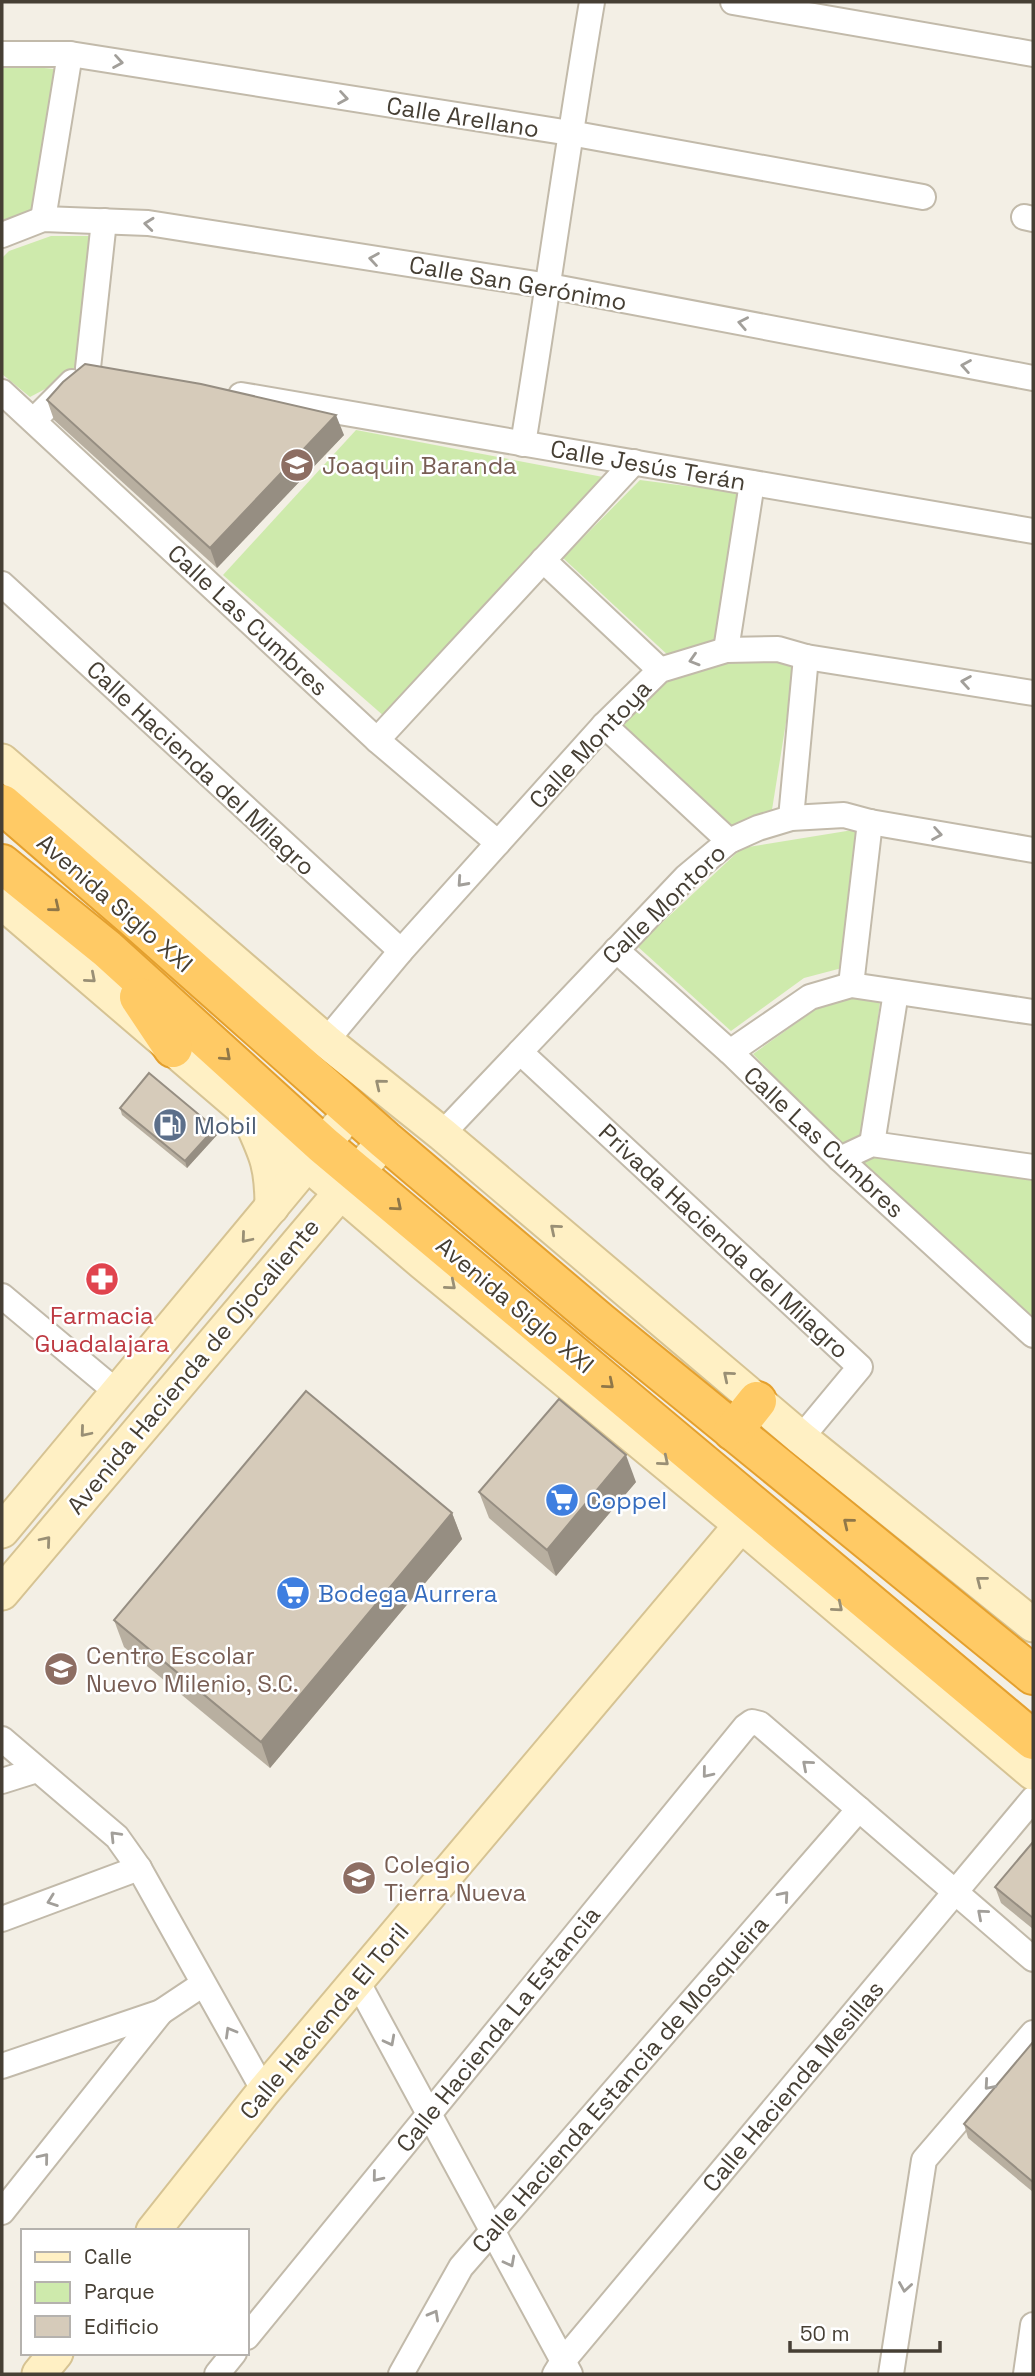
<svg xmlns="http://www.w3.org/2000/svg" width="1035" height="2376" font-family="'Space Grotesk',sans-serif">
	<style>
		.green { fill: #ceeaac }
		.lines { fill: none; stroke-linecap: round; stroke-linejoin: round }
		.street-casing { stroke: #c2baaa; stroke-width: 28 }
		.secondary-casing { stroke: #d6c393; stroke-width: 37 }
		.highway-casing { stroke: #e4a02e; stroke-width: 42 }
		.street { stroke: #fff; stroke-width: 24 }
		.secondary { stroke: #fff0c4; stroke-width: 33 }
		.highway { stroke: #ffca65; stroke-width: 38 }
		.wall { fill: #b8afa0 }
		.shaded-wall { fill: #968e82 }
		.building { fill: #d6cbba; stroke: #968e82; stroke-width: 2 }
		.oneway { stroke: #a29f9a }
		.oneway2 { stroke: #907748 }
		.oneway3 { stroke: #998f75 }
		.labels { text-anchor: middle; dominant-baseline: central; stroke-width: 5; stroke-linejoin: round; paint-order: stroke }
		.street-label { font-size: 24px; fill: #463f34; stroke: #fff }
		.education-label { font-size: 24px; fill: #785e54; stroke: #fff; text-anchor: start }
		.service-label { font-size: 24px; fill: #4e5e75; stroke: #fff; text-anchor: start }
		.health-label { font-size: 24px; fill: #be3a42; stroke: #fff }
		.shop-label { font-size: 24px; fill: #366cbe; stroke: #fff; text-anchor: start }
	</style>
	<rect width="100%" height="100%" fill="#f3efe5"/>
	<g class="green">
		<polygon points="2,64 55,69 32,210 4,220 2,217"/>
		<polygon points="51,236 91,236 83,369 30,397 2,374 2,258 9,251"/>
		<polygon points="356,430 603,477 385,717 223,575"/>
		<polygon points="640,480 740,493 716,642 670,657 563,558"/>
		<polygon points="774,659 795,666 771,816 733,826 613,725 659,683 720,662"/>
		<polygon points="859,829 842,968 804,978 731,1031 637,946 742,848"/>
		<polygon points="851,998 880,1002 863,1138 841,1145 753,1054 816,1009"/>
		<polygon points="874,1155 1033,1178 1033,1319 855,1165"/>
	</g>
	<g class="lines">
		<g class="street-casing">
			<g id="street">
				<polyline points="733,2 1033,54"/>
				<polyline points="2,54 70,54 570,133 923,197"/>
				<polyline points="1024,217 1033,219"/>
				<polyline points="43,219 70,54"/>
				<polyline points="2,235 43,219 148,223 549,286 1033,378"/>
				<polyline points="88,368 104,221"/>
				<polyline points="2,392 377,740 498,843"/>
				<polyline points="241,395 1033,531"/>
				<polyline points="34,420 72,382"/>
				<path d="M523,444C547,297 567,149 592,2"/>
				<polyline points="543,560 660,670"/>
				<polyline points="2,584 401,951"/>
				<polyline points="726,650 752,483"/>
				<polyline points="604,725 729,841"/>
				<polyline points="377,740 634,462"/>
				<polyline points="791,818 806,657"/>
				<polyline points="616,950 730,1052 840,1159 1033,1335"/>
				<polyline points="851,985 870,822"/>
				<polyline points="326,1041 401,951 604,725 660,670 726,650 778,649 806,657 1033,693"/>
				<polyline points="520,1052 860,1367 801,1438"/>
				<polyline points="730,1052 810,997 851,985 1033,1012"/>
				<polyline points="442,1134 686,877 729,841 758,828 791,818 844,815 870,822 1033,850"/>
				<polyline points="872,1144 896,992"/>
				<polyline points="840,1159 872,1144 1033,1167"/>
				<polyline points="2,1296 118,1393"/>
				<polyline points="2,1739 117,1837 139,1868 264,2091"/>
				<polyline points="2,1781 37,1770"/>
				<polyline points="2,1919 139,1868"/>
				<polyline points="357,1981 570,2374"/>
				<polyline points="2,2066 161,2012 203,1984"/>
				<polyline points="2,2212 161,2012"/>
				<polyline points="247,2337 745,1727 752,1722 760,1724 1033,1959"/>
				<polyline points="217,2374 234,2353"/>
				<polyline points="401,2374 461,2267 859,1809"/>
				<polyline points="555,2374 563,2361 1033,1799"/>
				<polyline points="891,2374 924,2160 1033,2033"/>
				<polyline points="1026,2374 1033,2325"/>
			</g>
		</g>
		<g class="secondary-casing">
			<g id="secondary">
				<polyline points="2,761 326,1041 442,1134 801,1438 1033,1625"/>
				<polyline points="2,902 423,1263 741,1525 1033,1773"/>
				<path d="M251,1121C267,1156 272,1167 272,1207"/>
				<polyline points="2,1531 352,1110"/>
				<polyline points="2,1593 385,1140"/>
				<polyline points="153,2231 264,2091 741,1525"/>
				<polyline points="39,2374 56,2353"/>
			</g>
		</g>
		<g class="highway-casing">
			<g id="highway">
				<polyline points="2,804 141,924 385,1140 600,1322 1033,1675"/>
				<polyline points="2,864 107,949 323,1145 1033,1740"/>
				<polyline points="139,997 173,1048"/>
				<polyline points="733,1431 757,1401"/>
			</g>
		</g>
		<use href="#street" class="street"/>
		<use href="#secondary" class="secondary"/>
		<use href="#highway" class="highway"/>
	</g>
	<g class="wall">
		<polygon points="47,400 344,435 217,568 54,420"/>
		<polygon points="120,1108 217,1135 187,1168 122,1115"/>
		<polygon points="636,1482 556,1576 489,1518 479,1492"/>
		<polygon points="452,1513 462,1539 270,1768 124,1647 114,1620"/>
		<polygon points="1033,1842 1033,1929 1001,1903 995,1887"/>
		<polygon points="1033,2042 1033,2192 968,2138 964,2124"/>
	</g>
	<g class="shaded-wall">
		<polygon points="336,415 344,435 217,568 210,548"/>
		<polygon points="215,1128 217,1135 187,1168 185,1161"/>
		<polygon points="626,1455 636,1482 556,1576 547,1550"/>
		<polygon points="452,1513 462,1539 270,1768 261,1742"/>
	</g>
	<g class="building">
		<polygon points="85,364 201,384 336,415 210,548 47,400 63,382"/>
		<polygon points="149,1073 215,1128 185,1161 120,1108"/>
		<polygon points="306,1391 452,1513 261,1742 114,1620"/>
		<polygon points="559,1399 626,1455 547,1550 479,1492"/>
		<polygon points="1033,1842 1033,1918 995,1887"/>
		<polygon points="1033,2042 1033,2182 964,2124"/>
	</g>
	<defs><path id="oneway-chevron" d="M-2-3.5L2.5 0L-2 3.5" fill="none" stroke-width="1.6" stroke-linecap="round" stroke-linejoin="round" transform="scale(1.75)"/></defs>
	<g class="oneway">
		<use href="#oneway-chevron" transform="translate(118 62) rotate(9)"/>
		<use href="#oneway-chevron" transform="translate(343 98) rotate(9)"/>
		<use href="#oneway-chevron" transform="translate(149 224) rotate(-174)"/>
		<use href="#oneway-chevron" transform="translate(374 259) rotate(-171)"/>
		<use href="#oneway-chevron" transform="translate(743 323) rotate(-169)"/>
		<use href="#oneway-chevron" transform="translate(966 366) rotate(-170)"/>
		<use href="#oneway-chevron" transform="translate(694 660) rotate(163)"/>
		<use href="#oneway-chevron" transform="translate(966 682) rotate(-171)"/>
		<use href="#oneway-chevron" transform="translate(937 834) rotate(10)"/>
		<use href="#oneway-chevron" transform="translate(462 882) rotate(132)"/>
		<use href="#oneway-chevron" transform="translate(807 1765) rotate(-139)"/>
		<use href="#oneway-chevron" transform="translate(707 1773) rotate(129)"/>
		<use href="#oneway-chevron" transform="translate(115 1836) rotate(-134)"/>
		<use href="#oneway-chevron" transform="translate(784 1896) rotate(-49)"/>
		<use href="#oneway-chevron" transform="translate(52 1901) rotate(160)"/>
		<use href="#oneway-chevron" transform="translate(982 1914) rotate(-139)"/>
		<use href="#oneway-chevron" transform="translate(230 2032) rotate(-120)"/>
		<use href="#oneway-chevron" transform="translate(390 2041) rotate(62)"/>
		<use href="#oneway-chevron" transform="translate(989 2085) rotate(131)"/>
		<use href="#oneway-chevron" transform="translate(44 2158) rotate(-51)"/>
		<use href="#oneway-chevron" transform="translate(377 2177) rotate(129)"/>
		<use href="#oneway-chevron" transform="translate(510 2262) rotate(62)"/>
		<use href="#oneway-chevron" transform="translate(905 2287) rotate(99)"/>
		<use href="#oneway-chevron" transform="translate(434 2315) rotate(-61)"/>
	</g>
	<g class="oneway2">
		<use href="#oneway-chevron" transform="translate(55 907) rotate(39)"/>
		<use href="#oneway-chevron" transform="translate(226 1056) rotate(42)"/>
		<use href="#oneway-chevron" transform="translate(397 1206) rotate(40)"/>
		<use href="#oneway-chevron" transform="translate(609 1384) rotate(40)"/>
		<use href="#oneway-chevron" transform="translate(848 1523) rotate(-141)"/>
	</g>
	<g class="oneway3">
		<use href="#oneway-chevron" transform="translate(91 978) rotate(41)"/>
		<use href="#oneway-chevron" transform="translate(380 1084) rotate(-141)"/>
		<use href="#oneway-chevron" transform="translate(555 1229) rotate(-140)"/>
		<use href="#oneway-chevron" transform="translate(246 1238) rotate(130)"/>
		<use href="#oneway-chevron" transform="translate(451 1285) rotate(40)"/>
		<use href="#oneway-chevron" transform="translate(728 1376) rotate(-140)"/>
		<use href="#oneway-chevron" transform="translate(85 1432) rotate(130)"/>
		<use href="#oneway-chevron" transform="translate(664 1461) rotate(40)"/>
		<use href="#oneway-chevron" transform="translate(46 1541) rotate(-50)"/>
		<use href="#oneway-chevron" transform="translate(981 1581) rotate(-142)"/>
		<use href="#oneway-chevron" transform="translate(838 1607) rotate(40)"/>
	</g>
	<defs>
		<g id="school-disc" transform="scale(1.75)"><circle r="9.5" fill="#8d6e63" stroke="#fff"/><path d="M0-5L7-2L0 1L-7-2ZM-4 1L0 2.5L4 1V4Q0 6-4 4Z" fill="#fff"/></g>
		<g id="fuel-disc" transform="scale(1.75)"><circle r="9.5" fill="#5c6f8a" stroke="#fff"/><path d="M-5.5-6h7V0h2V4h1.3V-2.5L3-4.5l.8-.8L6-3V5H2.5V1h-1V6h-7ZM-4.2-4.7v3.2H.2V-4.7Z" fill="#fff"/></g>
		<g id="pharmacy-disc" transform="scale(1.75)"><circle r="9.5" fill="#e0444e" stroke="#fff"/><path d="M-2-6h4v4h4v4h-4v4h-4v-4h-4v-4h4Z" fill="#fff"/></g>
		<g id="supermarket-disc" transform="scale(1.75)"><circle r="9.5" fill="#3f7fe0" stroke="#fff"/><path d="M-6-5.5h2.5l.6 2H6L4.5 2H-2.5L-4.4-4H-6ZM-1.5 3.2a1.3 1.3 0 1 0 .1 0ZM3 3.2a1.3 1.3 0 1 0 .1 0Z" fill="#fff"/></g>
	</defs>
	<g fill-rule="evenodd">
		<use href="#school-disc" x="297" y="465"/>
		<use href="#fuel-disc" x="170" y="1125"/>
		<use href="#pharmacy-disc" x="102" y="1279"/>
		<use href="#supermarket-disc" x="562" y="1500"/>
		<use href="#supermarket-disc" x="293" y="1593"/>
		<use href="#school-disc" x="61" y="1669"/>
		<use href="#school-disc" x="359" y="1878"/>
	</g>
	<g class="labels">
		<g class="street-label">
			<text transform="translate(463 117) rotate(9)">Calle Arellano</text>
			<text transform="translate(518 283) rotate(10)">Calle San Gerónimo</text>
			<text transform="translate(648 465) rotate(10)">Calle Jesús Terán</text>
			<text transform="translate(248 620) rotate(43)">Calle Las Cumbres</text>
			<text transform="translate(590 744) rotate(-47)">Calle Montoya</text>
			<text transform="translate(201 768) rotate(43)">Calle Hacienda del Milagro</text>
			<text transform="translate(115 903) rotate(41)">Avenida Siglo XXI</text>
			<text transform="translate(664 904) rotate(-44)">Calle Montoro</text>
			<text transform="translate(824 1142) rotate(43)">Calle Las Cumbres</text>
			<text transform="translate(724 1241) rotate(43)">Privada Hacienda del Milagro</text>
			<text transform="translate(515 1305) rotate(40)">Avenida Siglo XXI</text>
			<text transform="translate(193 1366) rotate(-50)">Avenida Hacienda de Ojocaliente</text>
			<text transform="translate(324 2021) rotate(-50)">Calle Hacienda El Toril</text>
			<text transform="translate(498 2029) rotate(-51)">Calle Hacienda La Estancia</text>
			<text transform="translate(620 2084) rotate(-49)">Calle Hacienda Estancia de Mosqueira</text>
			<text transform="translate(793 2086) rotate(-50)">Calle Hacienda Mesillas</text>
		</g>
		<g class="education-label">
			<text x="322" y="465">Joaquin Baranda</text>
			<text x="86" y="1655">Centro Escolar<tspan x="86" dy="28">Nuevo Milenio, S.C.</tspan></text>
			<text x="384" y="1864">Colegio<tspan x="384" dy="28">Tierra Nueva</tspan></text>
		</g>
		<g class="service-label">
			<text x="194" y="1125">Mobil</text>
		</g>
		<g class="health-label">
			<text x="102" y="1315">Farmacia<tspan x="102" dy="28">Guadalajara</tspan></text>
		</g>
		<g class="shop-label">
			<text x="586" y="1500">Coppel</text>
			<text x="318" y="1593">Bodega Aurrera</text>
		</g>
	</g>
	<rect width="1035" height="2376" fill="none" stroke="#463f34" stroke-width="7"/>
	<rect x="21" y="2229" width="228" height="126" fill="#ffffff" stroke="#b5b2ae" stroke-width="2"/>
	<rect x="35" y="2252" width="35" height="10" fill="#fff0c4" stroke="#b5b2ae" stroke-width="2"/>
	<text x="84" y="2264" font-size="21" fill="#463f34">Calle</text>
	<rect x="35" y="2282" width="35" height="21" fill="#ceeaac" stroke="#b5b2ae" stroke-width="2"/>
	<text x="84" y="2299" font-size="21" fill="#463f34">Parque</text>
	<rect x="35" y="2316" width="35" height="21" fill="#d6cbba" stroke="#b5b2ae" stroke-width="2"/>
	<text x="84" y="2334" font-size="21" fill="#463f34">Edificio</text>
	<path d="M790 2341v10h150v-10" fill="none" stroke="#463f34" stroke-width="3.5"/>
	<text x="800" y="2341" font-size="21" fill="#463f34" stroke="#ffffff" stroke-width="5" paint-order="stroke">50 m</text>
</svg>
